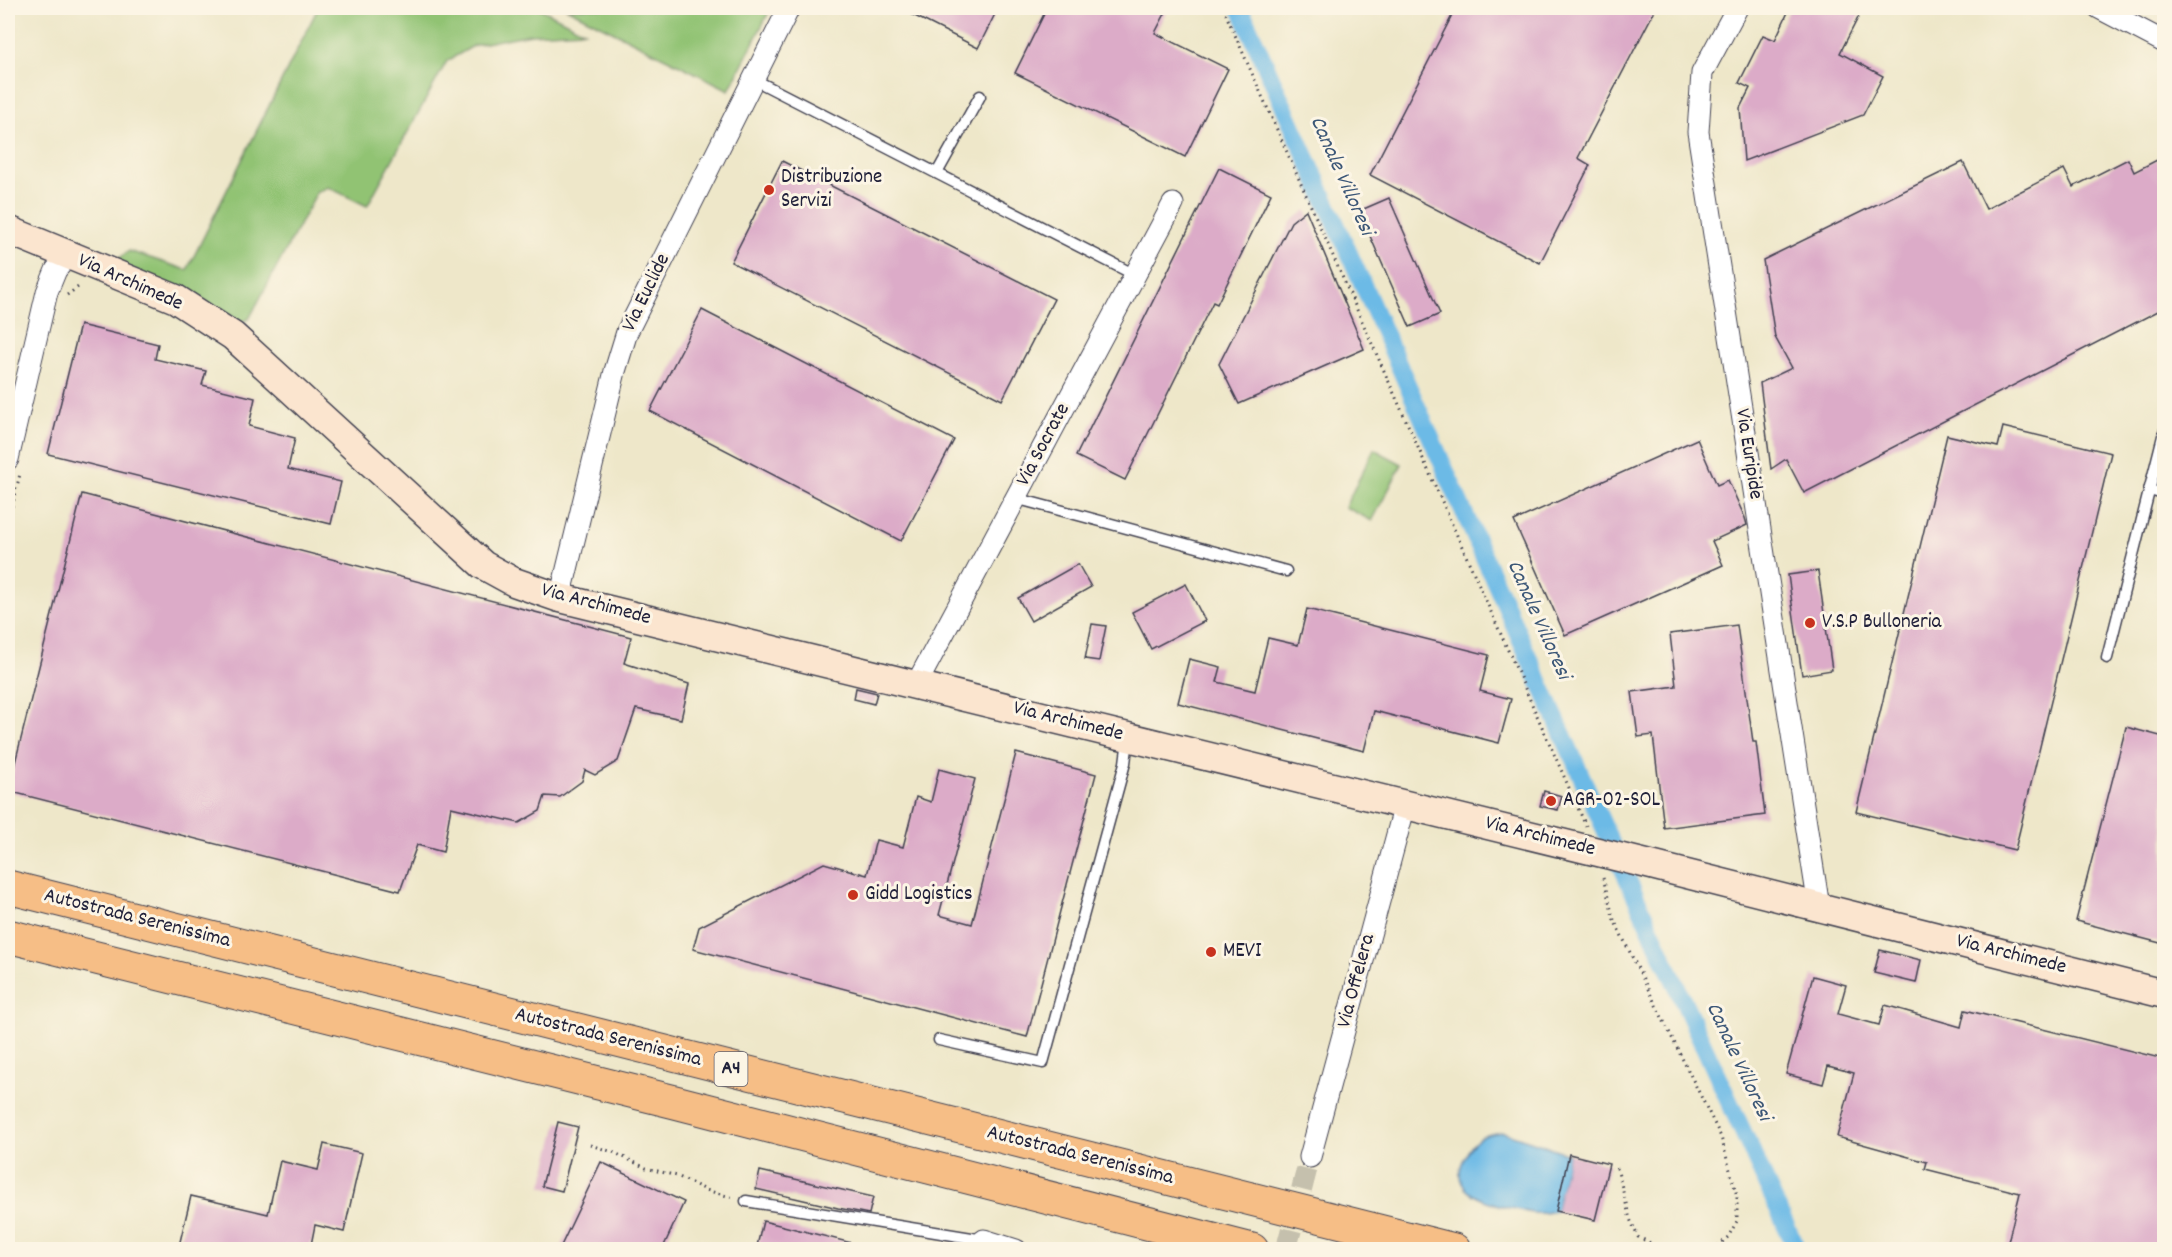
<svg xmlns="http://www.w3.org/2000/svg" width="2172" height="1257" font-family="Dekko,sans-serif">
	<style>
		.green { fill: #91c373; stroke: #5a7257; stroke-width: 1.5 }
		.water { fill: #6cbae6; stroke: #476e90; stroke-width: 1.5 }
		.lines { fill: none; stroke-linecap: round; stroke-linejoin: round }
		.canal { stroke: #6cbae6; stroke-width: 18 }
		.building { fill: #dcabc8 }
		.street-tunnel { stroke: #c5c0ad; stroke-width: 21; stroke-dasharray: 21 10; stroke-linecap: butt }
		.lane-casing { stroke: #414050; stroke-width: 13 }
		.street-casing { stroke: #414050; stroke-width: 23 }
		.secondary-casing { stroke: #414050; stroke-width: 31 }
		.highway-casing { stroke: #414050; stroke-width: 35 }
		.path { stroke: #414050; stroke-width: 3; stroke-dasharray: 1.5 4.5; stroke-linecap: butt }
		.lane { stroke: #fff; stroke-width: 10 }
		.street { stroke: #fff; stroke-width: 21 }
		.secondary { stroke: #fbe5cf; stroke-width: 28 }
		.highway { stroke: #f6be86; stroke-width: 33 }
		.poi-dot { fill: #c8321e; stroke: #fcf5e5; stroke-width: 2 }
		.labels { text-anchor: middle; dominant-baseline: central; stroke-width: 6; stroke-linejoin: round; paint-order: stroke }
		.shield { fill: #fcf5e5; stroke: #63616e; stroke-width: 1.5 }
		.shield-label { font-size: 20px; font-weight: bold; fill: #22223b }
		.poi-label { font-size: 21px; fill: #22223b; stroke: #fcf5e5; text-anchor: start }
		.street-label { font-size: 21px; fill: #22223b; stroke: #fcf5e5 }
		.water-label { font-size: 22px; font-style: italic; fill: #3c5777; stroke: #fcf5e5 }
	</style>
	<rect width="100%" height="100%" fill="#fcf5e5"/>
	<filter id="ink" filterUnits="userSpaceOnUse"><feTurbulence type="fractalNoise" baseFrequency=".0167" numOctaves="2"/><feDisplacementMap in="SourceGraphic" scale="12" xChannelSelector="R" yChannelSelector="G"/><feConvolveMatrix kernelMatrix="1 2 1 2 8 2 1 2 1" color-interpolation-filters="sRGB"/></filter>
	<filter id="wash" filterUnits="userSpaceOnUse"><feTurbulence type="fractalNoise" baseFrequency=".008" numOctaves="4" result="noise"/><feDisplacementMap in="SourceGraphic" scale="24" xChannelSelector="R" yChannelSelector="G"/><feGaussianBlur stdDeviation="1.35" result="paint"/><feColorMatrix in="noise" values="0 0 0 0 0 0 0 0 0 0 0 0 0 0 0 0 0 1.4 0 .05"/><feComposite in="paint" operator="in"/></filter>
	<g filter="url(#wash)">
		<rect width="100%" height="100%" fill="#eee7c9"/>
		<g class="green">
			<polygon points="318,8 539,8 584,31 531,34 475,45 447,61 367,206 328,187 317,192 249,319 235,324 113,263 129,251 187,270"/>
			<polygon points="566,8 771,8 729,90"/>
			<polygon points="1374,449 1402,464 1372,521 1345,507"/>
		</g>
		<path class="water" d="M1503,1132L1569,1154L1556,1211C1549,1212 1540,1214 1533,1213C1525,1212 1518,1209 1510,1208C1482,1201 1445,1191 1466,1155C1475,1138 1484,1134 1503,1132Z"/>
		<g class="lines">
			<polyline class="canal" points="1240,8 1607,834 1797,1250"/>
		</g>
		<g id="blocks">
			<g class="building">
				<polygon points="899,8 998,8 978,48"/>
				<polygon points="1047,8 1168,8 1155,33 1228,69 1185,157 1015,73"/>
				<polygon points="1456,8 1656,8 1578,158 1590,165 1540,263 1370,175"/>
				<polygon points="1790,8 1863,8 1840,53 1883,76 1863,115 1744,161 1740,108 1750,88 1739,83 1763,35 1775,40"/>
				<polygon points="2128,159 2134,172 2157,160 2164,175 2164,308 1804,493 1786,459 1771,469 1760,383 1792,368 1775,337 1763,260 1963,162 1986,209 2064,169 2073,187"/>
				<polygon points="782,161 1054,299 1002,400 731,262"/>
				<polygon points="1219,168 1271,194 1217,304 1213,302 1125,480 1076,456"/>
				<polygon points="1389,198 1440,314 1410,327 1359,211"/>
				<polygon points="1306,210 1364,349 1239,404 1219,364 1291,222"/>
				<polygon points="702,310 954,440 901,541 650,411"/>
				<polygon points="80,325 158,344 155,359 206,371 202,385 255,398 249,426 295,438 288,469 341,482 331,524 48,454"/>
				<polygon points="2003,427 2111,453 2015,850 1856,812 1947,435 1998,447"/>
				<polygon points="1697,439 1717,485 1728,480 1745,518 1747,525 1712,541 1723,565 1565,635 1514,521"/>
				<polygon points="82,494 631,637 624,663 689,684 681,719 636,709 618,761 595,775 585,770 582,781 560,797 545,796 540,811 519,823 451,807 443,852 417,845 400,891 8,791"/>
				<polygon points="1078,564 1091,587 1031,621 1018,598"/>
				<polygon points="1818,571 1832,670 1802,675 1788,575"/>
				<polygon points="1186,584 1205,621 1151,649 1132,612"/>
				<polygon points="1307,609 1489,655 1480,691 1511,699 1499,743 1374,711 1364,751 1178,703 1189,659 1221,667 1217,682 1255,691 1268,638 1298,645"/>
				<polygon points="1092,624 1106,626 1099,661 1085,659"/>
				<polygon points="1737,625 1753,742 1756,742 1765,815 1664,828 1653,735 1638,737 1632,692 1676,686 1670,634"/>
				<polygon points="856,688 877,693 874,704 854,699"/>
				<polygon points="2126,727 2164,737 2164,944 2076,921"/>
				<polygon points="1016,753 1096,774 1027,1037 693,949 699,927 824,863 867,875 876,840 903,847 916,797 931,802 939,769 975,779 939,915 972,924"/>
				<polygon points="1544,791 1562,796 1558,810 1540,806"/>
				<polygon points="1880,950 1921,960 1916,983 1874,973"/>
				<polygon points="1813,976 1846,985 1838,1014 1879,1025 1885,1005 1961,1027 1965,1010 2164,1059 2164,1222 2158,1250 2006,1250 2020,1193 1925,1169 1927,1162 1837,1137 1854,1073 1828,1066 1823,1084 1786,1074"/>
				<polygon points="558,1122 578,1127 562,1191 542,1186"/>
				<polygon points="324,1144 362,1153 344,1232 315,1225 310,1250 178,1250 191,1196 268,1214 280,1161 318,1170"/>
				<polygon points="1569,1154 1609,1164 1595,1220 1556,1211"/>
				<polygon points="601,1162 684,1202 662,1250 559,1250"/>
				<polygon points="760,1171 873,1197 869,1214 838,1208 756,1189"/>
				<polygon points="763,1221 856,1244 856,1250 756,1250"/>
			</g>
		</g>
	</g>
	<g filter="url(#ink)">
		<use href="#blocks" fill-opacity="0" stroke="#414050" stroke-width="1.5"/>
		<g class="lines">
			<polyline class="street-tunnel" points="1286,1250 1310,1157"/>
			<g class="lane-casing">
				<g id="lane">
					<polyline points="753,79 1135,275"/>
					<polyline points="937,173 980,96"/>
					<polyline points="2149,490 2164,494"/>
					<polyline points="1015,498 1286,571"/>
					<polyline points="2107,658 2164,432"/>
					<polyline points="939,1040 1043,1063 1125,763 1128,740"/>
					<polyline points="746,1201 984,1240"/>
				</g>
			</g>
			<g class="street-casing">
				<g id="street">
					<polyline points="1737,8 1702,73 1698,132 1819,907"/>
					<polyline points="2099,8 2164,42"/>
					<polyline points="8,459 47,292 56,270 68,256"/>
					<polyline points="560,598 615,371 627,332 789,8"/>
					<polyline points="916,685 1173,204"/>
					<polyline points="1310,1157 1405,805"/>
					<polyline points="980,1250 984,1240 1016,1250"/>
				</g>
			</g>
			<g class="secondary-casing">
				<polyline id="secondary" points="8,230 176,299 233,336 483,565 514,582 560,598 1647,864 2164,994"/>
			</g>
			<g class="highway-casing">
				<g id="highway">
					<polyline points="8,887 1454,1250"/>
					<polyline points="8,936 675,1102 1252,1250"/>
				</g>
			</g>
			<g class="path">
				<polyline points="1223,8 1586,826"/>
				<polyline points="67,295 81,285"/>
				<polyline points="8,524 20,474"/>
				<polyline points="1603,878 1614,920 1721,1137 1737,1196 1737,1221 1728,1237 1713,1250"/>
				<polyline points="590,1145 613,1152 646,1168 677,1176 706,1190 734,1198"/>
				<polyline points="1617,1168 1630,1219 1638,1237 1665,1250"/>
			</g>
			<use href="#lane" class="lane"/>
			<use href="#street" class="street"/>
			<use href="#secondary" class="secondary"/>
			<use href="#highway" class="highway"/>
		</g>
	</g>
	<g class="poi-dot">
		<circle cx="769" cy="190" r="6"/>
		<circle cx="1810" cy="623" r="6"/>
		<circle cx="1551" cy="801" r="6"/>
		<circle cx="853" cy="895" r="6"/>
		<circle cx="1211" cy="952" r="6"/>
	</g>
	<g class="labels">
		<rect class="shield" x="714.5" y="1052" width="33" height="34" rx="4.5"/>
		<g class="shield-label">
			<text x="731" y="1069">A4</text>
		</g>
		<g class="poi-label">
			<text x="781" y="178">Distribuzione<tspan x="781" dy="24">Servizi</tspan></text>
			<text x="1822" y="623">V.S.P Bulloneria</text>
			<text x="1563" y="801">AGR-02-SOL</text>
			<text x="865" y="895">Gidd Logistics</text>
			<text x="1223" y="952">MEVI</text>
		</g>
		<g class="street-label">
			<text transform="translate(130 283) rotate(24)">Via Archimede</text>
			<text transform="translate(647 293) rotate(-64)">Via Euclide</text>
			<text transform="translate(1044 445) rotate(-62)">Via Socrate</text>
			<text transform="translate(1748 454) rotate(81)">Via Euripide</text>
			<text transform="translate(596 605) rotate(15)">Via Archimede</text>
			<text transform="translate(1068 722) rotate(14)">Via Archimede</text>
			<text transform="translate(1540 837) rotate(14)">Via Archimede</text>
			<text transform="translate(137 919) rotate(14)">Autostrada Serenissima</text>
			<text transform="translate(2011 955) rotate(14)">Via Archimede</text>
			<text transform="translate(1357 981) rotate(-75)">Via Offelera</text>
			<text transform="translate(608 1038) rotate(14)">Autostrada Serenissima</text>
			<text transform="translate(1080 1156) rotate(14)">Autostrada Serenissima</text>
		</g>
		<g class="water-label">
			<text transform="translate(1341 176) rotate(66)">Canale Villoresi</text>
			<text transform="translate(1538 620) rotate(66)">Canale Villoresi</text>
			<text transform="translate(1738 1062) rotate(65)">Canale Villoresi</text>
		</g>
	</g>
	<rect width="2172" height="1257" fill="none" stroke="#fcf5e5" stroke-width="30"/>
</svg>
